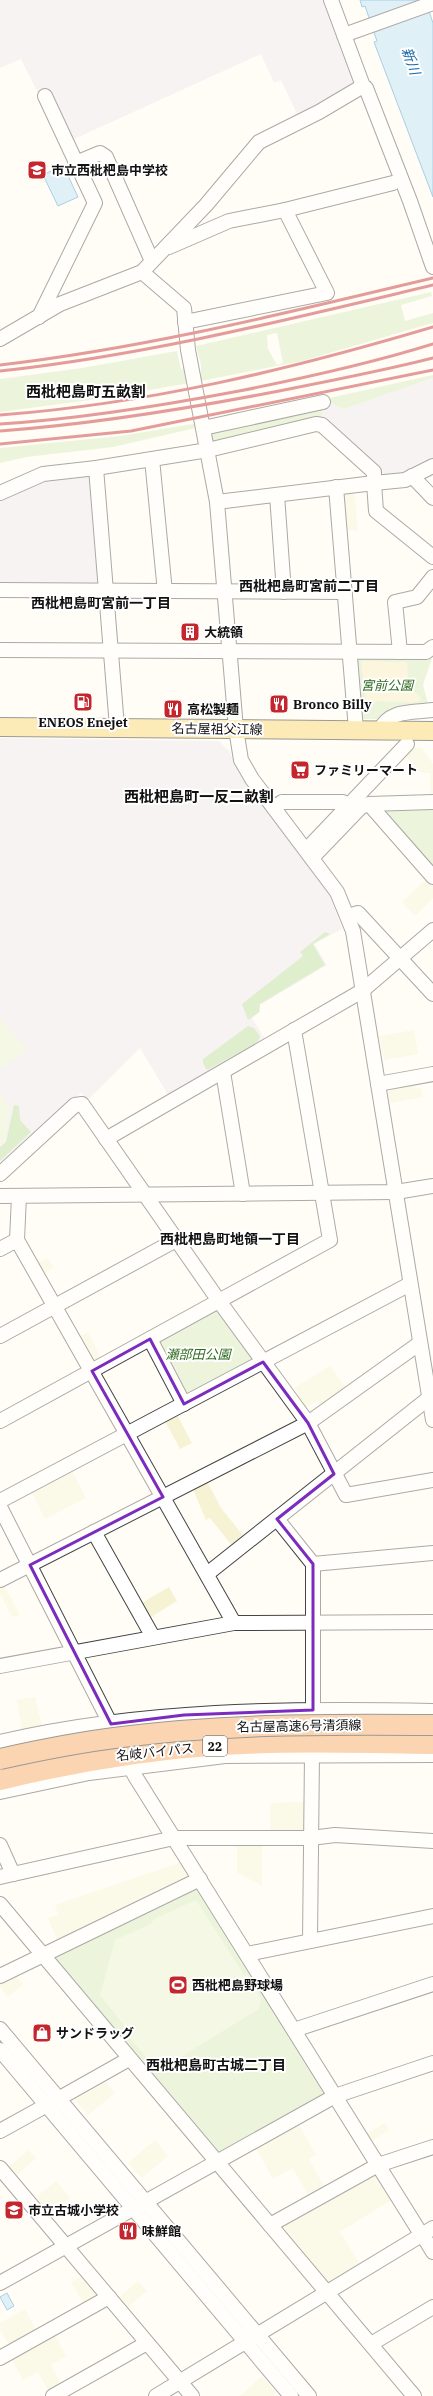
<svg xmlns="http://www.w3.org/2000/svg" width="433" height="2396" font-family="'IBM Plex Serif','Noto Sans JP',serif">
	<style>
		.industrial { fill: #eee6ef }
		.farmland { fill: #f6f3d4 }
		.green { fill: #d5ebbd; fill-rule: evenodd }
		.forest { fill: #b9dc9c }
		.sand { fill: #fbeec1 }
		.pitch { fill: #e6f2cf }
		.water { fill: #b9e0f7; stroke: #3f96cf }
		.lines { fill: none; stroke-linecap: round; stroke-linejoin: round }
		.minor-casing { stroke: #444; stroke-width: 16 }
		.major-casing { stroke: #222; stroke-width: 20 }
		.highway-casing { stroke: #222; stroke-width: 22 }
		.minor { stroke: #fff; stroke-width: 14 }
		.major { stroke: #f9d66b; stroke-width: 18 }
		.highway { stroke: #f5a25d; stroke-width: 20 }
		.rail { stroke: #c4262e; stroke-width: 3 }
		.highway-bridge-casing { stroke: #222; stroke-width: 22; stroke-linecap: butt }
		.highway-bridge { stroke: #f5a25d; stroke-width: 20 }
		.marked { fill: none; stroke: #7b2cbf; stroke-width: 3; stroke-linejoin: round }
		.labels { text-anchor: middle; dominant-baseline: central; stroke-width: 4; stroke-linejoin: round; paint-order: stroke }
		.shield { fill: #fff; stroke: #585858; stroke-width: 1 }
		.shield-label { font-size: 12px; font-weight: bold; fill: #111 }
		.poi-label { font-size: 13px; font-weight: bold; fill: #111; stroke: #fff; text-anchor: start }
		.park-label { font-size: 13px; font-style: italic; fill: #2f6b1f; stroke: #fff }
		.street-label { font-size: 13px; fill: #111; stroke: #fff }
		.water-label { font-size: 14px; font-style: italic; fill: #1768a6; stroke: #fff }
		.neighbourhood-label { font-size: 14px; font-weight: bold; fill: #111; stroke: #fff }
		.quarter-label { font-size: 15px; font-weight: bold; fill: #111; stroke: #fff }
	</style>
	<rect width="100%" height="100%" fill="#fffdf5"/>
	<g class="industrial">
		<polygon points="0,0 326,0 356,85 299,118 281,80 274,83 261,54 72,140 49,89 38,93 21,59 0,68"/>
		<polygon points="433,378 433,462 404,476 389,477 381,473 321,419 324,400 329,398 331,403 344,409"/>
		<polygon points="88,473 92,476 101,584 0,586 0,499 43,478"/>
		<polygon points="0,738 219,741 230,752 238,772 252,793 329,894 342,929 314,944 327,965 260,1005 260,1012 252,1018 265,1039 168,1095 140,1048 87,1101 82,1093 71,1101 0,1168"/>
	</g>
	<g class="farmland">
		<polygon points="354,490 358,530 344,531 343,491"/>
		<polygon points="414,748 422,748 433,764 433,798 431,798 430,773 420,772 406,756"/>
		<polygon points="426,879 433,886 433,898 415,916 402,902"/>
		<polygon points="414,1030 418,1054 384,1060 379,1036"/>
		<polygon points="414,1083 415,1089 421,1088 423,1097 390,1103 387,1088"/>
		<polygon points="48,1258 54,1268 42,1274 36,1264"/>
		<polygon points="88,1332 102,1360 96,1363 91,1361 78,1337"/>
		<polygon points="330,1366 347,1389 322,1407 317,1400 305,1409 296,1396 299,1394 294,1388"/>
		<polygon points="177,1415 192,1443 180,1449 165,1421"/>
		<polygon points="72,1471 86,1498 45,1519 31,1491"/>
		<polygon points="206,1479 221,1508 245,1538 233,1547 210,1518 206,1520 192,1487"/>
		<polygon points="3,1583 20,1615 12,1617 0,1593 0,1585"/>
		<polygon points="169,1587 177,1601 146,1620 138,1605"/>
		<polygon points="35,1697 42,1726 22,1730 17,1700"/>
		<polygon points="307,1802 307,1828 304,1832 270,1833 270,1803"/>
		<polygon points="237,1844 262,1844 262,1886 237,1872"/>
		<polygon points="185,1861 195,1876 58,1942 48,1918 58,1915 55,1905"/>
		<polygon points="15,1975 23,1984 8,1997 0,1987 0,1981"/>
		<polygon points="106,2082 115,2093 88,2115 75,2100"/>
		<polygon points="298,2123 316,2155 309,2159 326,2190 310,2199 293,2168 273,2179 255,2146"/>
		<polygon points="385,2123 389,2130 370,2142 365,2135"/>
		<polygon points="155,2140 168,2156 142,2178 128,2163"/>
		<polygon points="29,2150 36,2158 15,2177 7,2168"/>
		<polygon points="376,2173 393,2199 340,2232 360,2264 330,2282 326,2282 280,2230 280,2224"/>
		<polygon points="56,2181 70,2198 49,2216 34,2199"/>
		<polygon points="83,2276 98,2293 96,2298 84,2305 71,2282"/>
		<polygon points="138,2281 147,2291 127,2308 118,2298"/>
		<polygon points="25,2309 37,2332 10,2347 0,2329 0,2323"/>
		<polygon points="53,2331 66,2356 51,2365 62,2387 50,2394 38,2372 23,2380 10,2356"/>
		<polygon points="262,2376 276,2393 273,2396 240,2396"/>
	</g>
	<g class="green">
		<path d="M431,292L432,296L401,305L405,321L433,313V323L302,361L201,381V365L196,346ZM277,333L283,363L277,365L268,349L267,335Z"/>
		<polygon points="177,351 181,369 184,368 190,383 98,399 0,412 0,379 82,368"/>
		<polygon points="433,375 433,378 344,409 331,403 329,398"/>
		<polygon points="323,405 321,419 214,445 208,431"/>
		<polygon points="199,423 200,427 113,447 27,457 0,463 0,448 120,436"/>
		<polygon points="359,655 433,655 423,685 429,707 380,719 360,719 355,659"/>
		<polygon points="433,806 433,868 383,813 386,807"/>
		<polygon points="213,1309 218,1310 252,1358 251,1363 187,1397 156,1339"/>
		<polygon points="197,1888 202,1890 326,2091 325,2095 219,2153 214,2152 54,1961 56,1954"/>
	</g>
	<g class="forest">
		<polygon points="325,932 330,934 313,944 325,965 260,1004 259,1012 248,1020 242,1004 303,956 300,952"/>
		<polygon points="248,1026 254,1028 260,1036 258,1042 207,1070 203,1063 203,1059"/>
		<polygon points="14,1105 19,1106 20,1120 31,1132 0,1161 0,1147 6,1142"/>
	</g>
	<path class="sand" d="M361,661L407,662L408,686L421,698L419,702C401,703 384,700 366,702Z"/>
	<g class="pitch">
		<polygon points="0,1018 27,1050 0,1069"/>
		<polygon points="0,1095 10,1107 5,1142 0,1145"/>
		<polygon points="196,1900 244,1975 247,1974 261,1998 259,2009 163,2068 155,2068 126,2033 127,2029 100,1995 115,1940 151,1924 154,1919"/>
	</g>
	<g class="water">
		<polygon points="360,0 425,0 433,23 433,197 374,42 377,41 365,6 362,7"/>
		<polygon points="63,165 78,197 58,206 43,175"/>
		<polygon points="7,2293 14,2306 7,2310 0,2297"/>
	</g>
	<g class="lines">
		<g class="minor-casing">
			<g id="minor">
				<polyline points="331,0 363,86 366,88 410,201 433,267"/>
				<polyline points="344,35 433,3"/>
				<polyline points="76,163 100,153 106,157 151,259"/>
				<polyline points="169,247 229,221 285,210 393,183"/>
				<polyline points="142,272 184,308 188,350 217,502 236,729 241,760 252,779 337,892 353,931 433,1420"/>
				<polyline points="39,317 95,203 45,96"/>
				<polyline points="185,322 327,293 285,210"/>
				<polyline points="0,339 60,304 142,272 206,205 259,142 319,112 363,86"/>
				<polyline points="203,428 323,402"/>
				<polyline points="152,459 165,592"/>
				<polyline points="96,468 117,727"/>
				<polyline points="412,476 433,498"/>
				<polyline points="336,487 356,730"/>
				<polyline points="0,493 43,474 96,468 208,450 316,424 322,425 374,472 374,483 405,480 433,466"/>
				<polyline points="277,495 284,592"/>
				<polyline points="217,502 374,483 376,511 433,557"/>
				<polyline points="0,590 345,592"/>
				<polyline points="0,650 426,652 433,647"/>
				<polyline points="400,652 395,602 417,597 433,577"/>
				<path d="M379,731C390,709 411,713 433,710"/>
				<polyline points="369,804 433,877"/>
				<polyline points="274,808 282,802 343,802 348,806"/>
				<polyline points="306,850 407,744"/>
				<polyline points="312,858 361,807 369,804 433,802"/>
				<polyline points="348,916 358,913 433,994"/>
				<polyline points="223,1072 243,1194"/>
				<polyline points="378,1084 433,1074"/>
				<polyline points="106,1139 362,991 433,930"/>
				<polyline points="0,1174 75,1105 82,1104 219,1301 308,1423 346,1495 433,1480"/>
				<polyline points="0,1196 396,1192 433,1186"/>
				<polyline points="19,1196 17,1240 234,1623"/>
				<polyline points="0,1249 17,1240"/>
				<polyline points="0,1336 176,1240"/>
				<polyline points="150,1339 184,1404"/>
				<polyline points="0,1421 330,1240 294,1030"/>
				<polyline points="0,1501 410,1284"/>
				<polyline points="0,1507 112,1727"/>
				<polyline points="277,1519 313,1564 313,1710"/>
				<polyline points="94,1532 153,1637"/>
				<polyline points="313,1564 433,1553"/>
				<polyline points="207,1574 429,1398"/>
				<polyline points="0,1580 308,1423 420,1343"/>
				<polyline points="0,1666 234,1623 433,1622"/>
				<path d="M0,1742C141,1709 289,1708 433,1711"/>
				<polyline points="128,1762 135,1776 421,2234"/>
				<polyline points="0,1792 89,1773 225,1756 433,1755"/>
				<polyline points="0,1845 13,1874"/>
				<polyline points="0,1877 174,1838 311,1838 335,1835 433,1841"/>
				<polyline points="0,1904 414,2396"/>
				<polyline points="310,1941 312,1755"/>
				<polyline points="247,1954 433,1916"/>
				<polyline points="0,1976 200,1879"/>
				<polyline points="0,2029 309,2396"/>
				<polyline points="294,2030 433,1984"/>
				<polyline points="0,2050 291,2396"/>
				<polyline points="58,2099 129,2059"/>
				<polyline points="0,2131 47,2105"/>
				<polyline points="0,2168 192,2396"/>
				<polyline points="270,2225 378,2165 433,2147"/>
				<polyline points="422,2234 433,2252"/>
				<polyline points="0,2283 335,2096 433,2063"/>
				<polyline points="371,2344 433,2307"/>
				<polyline points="0,2358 109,2297"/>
				<polyline points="53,2396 147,2343"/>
				<polyline points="156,2396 433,2228"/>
			</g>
		</g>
		<g class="major-casing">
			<polyline id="major" points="0,727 433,731"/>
		</g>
		<g class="highway-casing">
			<path id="highway" d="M0,1780C73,1762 147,1750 221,1745C292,1741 362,1743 433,1744"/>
		</g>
		<use href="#minor" class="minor"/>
		<use href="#major" class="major"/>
		<use href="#highway" class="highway"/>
		<g class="rail">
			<path d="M0,365C147,348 290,312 433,278"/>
			<path d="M0,371C147,355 290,319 433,285"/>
			<path d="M0,415C148,404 292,369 433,327"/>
			<path d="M0,424C81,419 160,406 239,391C305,378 369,364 433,344"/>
			<path d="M0,431C94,424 186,409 279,391C330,381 382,371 433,358"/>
			<polyline points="0,444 131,431 433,370"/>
		</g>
		<g class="highway-bridge-casing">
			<path id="highway-bridge" d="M0,1759C40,1750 81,1742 122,1737C225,1724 329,1724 433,1725"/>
		</g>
		<use href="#highway-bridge" class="highway-bridge"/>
	</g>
	<path d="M0 0H433V2396H0ZM150,1339L184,1404L263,1362L308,1423L334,1474L277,1519L313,1564V1710L184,1715L111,1724L30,1565L163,1497L92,1371Z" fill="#fffdf5" fill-opacity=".55" fill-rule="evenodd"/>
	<path class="marked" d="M150,1339L184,1404L263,1362L308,1423L334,1474L277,1519L313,1564V1710L184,1715L111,1724L30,1565L163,1497L92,1371Z"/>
	<defs>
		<g id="school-square" transform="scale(1)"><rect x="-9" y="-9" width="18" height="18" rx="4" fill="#c4262e" stroke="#fff"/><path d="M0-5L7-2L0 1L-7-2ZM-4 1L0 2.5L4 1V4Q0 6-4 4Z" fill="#fff"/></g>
		<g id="building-square" transform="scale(1)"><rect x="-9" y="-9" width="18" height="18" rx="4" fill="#c4262e" stroke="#fff"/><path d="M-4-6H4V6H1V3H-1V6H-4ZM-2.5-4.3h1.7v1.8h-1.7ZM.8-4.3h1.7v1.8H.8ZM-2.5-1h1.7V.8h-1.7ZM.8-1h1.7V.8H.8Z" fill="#fff"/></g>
		<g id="fuel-square" transform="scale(1)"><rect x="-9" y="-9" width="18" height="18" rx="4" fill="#c4262e" stroke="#fff"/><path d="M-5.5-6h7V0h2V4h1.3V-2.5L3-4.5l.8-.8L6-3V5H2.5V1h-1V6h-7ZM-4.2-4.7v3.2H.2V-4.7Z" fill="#fff"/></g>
		<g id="restaurant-square" transform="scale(1)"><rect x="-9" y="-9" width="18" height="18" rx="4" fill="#c4262e" stroke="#fff"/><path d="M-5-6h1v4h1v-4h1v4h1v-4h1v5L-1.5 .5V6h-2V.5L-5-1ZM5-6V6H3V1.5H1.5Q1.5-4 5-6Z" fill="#fff"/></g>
		<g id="supermarket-square" transform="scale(1)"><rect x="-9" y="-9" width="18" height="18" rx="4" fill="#c4262e" stroke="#fff"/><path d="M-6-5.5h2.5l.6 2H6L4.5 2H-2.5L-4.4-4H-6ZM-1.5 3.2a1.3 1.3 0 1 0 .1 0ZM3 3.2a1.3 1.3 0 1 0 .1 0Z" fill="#fff"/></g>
		<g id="stadium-square" transform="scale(1)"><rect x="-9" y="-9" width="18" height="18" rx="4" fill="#c4262e" stroke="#fff"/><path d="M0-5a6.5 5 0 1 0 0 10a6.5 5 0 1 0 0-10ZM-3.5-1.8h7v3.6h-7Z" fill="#fff"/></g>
		<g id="shop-square" transform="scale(1)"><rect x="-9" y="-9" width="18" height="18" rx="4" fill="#c4262e" stroke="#fff"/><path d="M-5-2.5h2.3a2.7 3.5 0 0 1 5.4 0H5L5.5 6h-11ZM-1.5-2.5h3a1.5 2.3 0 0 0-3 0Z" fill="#fff"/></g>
	</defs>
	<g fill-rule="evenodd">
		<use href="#school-square" x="37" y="170"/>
		<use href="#building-square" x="190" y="632"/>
		<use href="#fuel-square" x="83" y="702"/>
		<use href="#restaurant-square" x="279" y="704"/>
		<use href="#restaurant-square" x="173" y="709"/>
		<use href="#supermarket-square" x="300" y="770"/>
		<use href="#stadium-square" x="178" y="1985"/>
		<use href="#shop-square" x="42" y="2033"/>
		<use href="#school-square" x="14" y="2210"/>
		<use href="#restaurant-square" x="128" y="2231"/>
	</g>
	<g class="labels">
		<rect class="shield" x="203" y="1736" width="24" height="20" rx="3"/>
		<g class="shield-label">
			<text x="215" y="1746">22</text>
		</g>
		<g class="poi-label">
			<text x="51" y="170">市立西枇杷島中学校</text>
			<text x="204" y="632">大統領</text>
			<text x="293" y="704">Bronco Billy</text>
			<text x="187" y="709">高松製麺</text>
			<text x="83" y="722" text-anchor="middle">ENEOS Enejet</text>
			<text x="314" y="770">ファミリーマート</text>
			<text x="192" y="1985">西枇杷島野球場</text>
			<text x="56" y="2033">サンドラッグ</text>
			<text x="28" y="2210">市立古城小学校</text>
			<text x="142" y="2231">味鮮館</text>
		</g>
		<g class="park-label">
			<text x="387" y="685">宮前公園</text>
			<text x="198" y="1354">瀬部田公園</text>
		</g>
		<g class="street-label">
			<text transform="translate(217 729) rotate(1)">名古屋祖父江線</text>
			<text transform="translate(299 1726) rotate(-1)">名古屋高速6号清須線</text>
			<text transform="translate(155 1752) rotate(-6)">名岐バイパス</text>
		</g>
		<g class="water-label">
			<text transform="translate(411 61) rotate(70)">新川</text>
		</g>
		<g class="neighbourhood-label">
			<text x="309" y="586">西枇杷島町宮前二丁目</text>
			<text x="101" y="603">西枇杷島町宮前一丁目</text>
			<text x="230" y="1239">西枇杷島町地領一丁目</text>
			<text x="216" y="2065">西枇杷島町古城二丁目</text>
		</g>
		<g class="quarter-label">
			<text x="86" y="391">西枇杷島町五畝割</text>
			<text x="199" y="796">西枇杷島町一反二畝割</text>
		</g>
	</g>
</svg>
